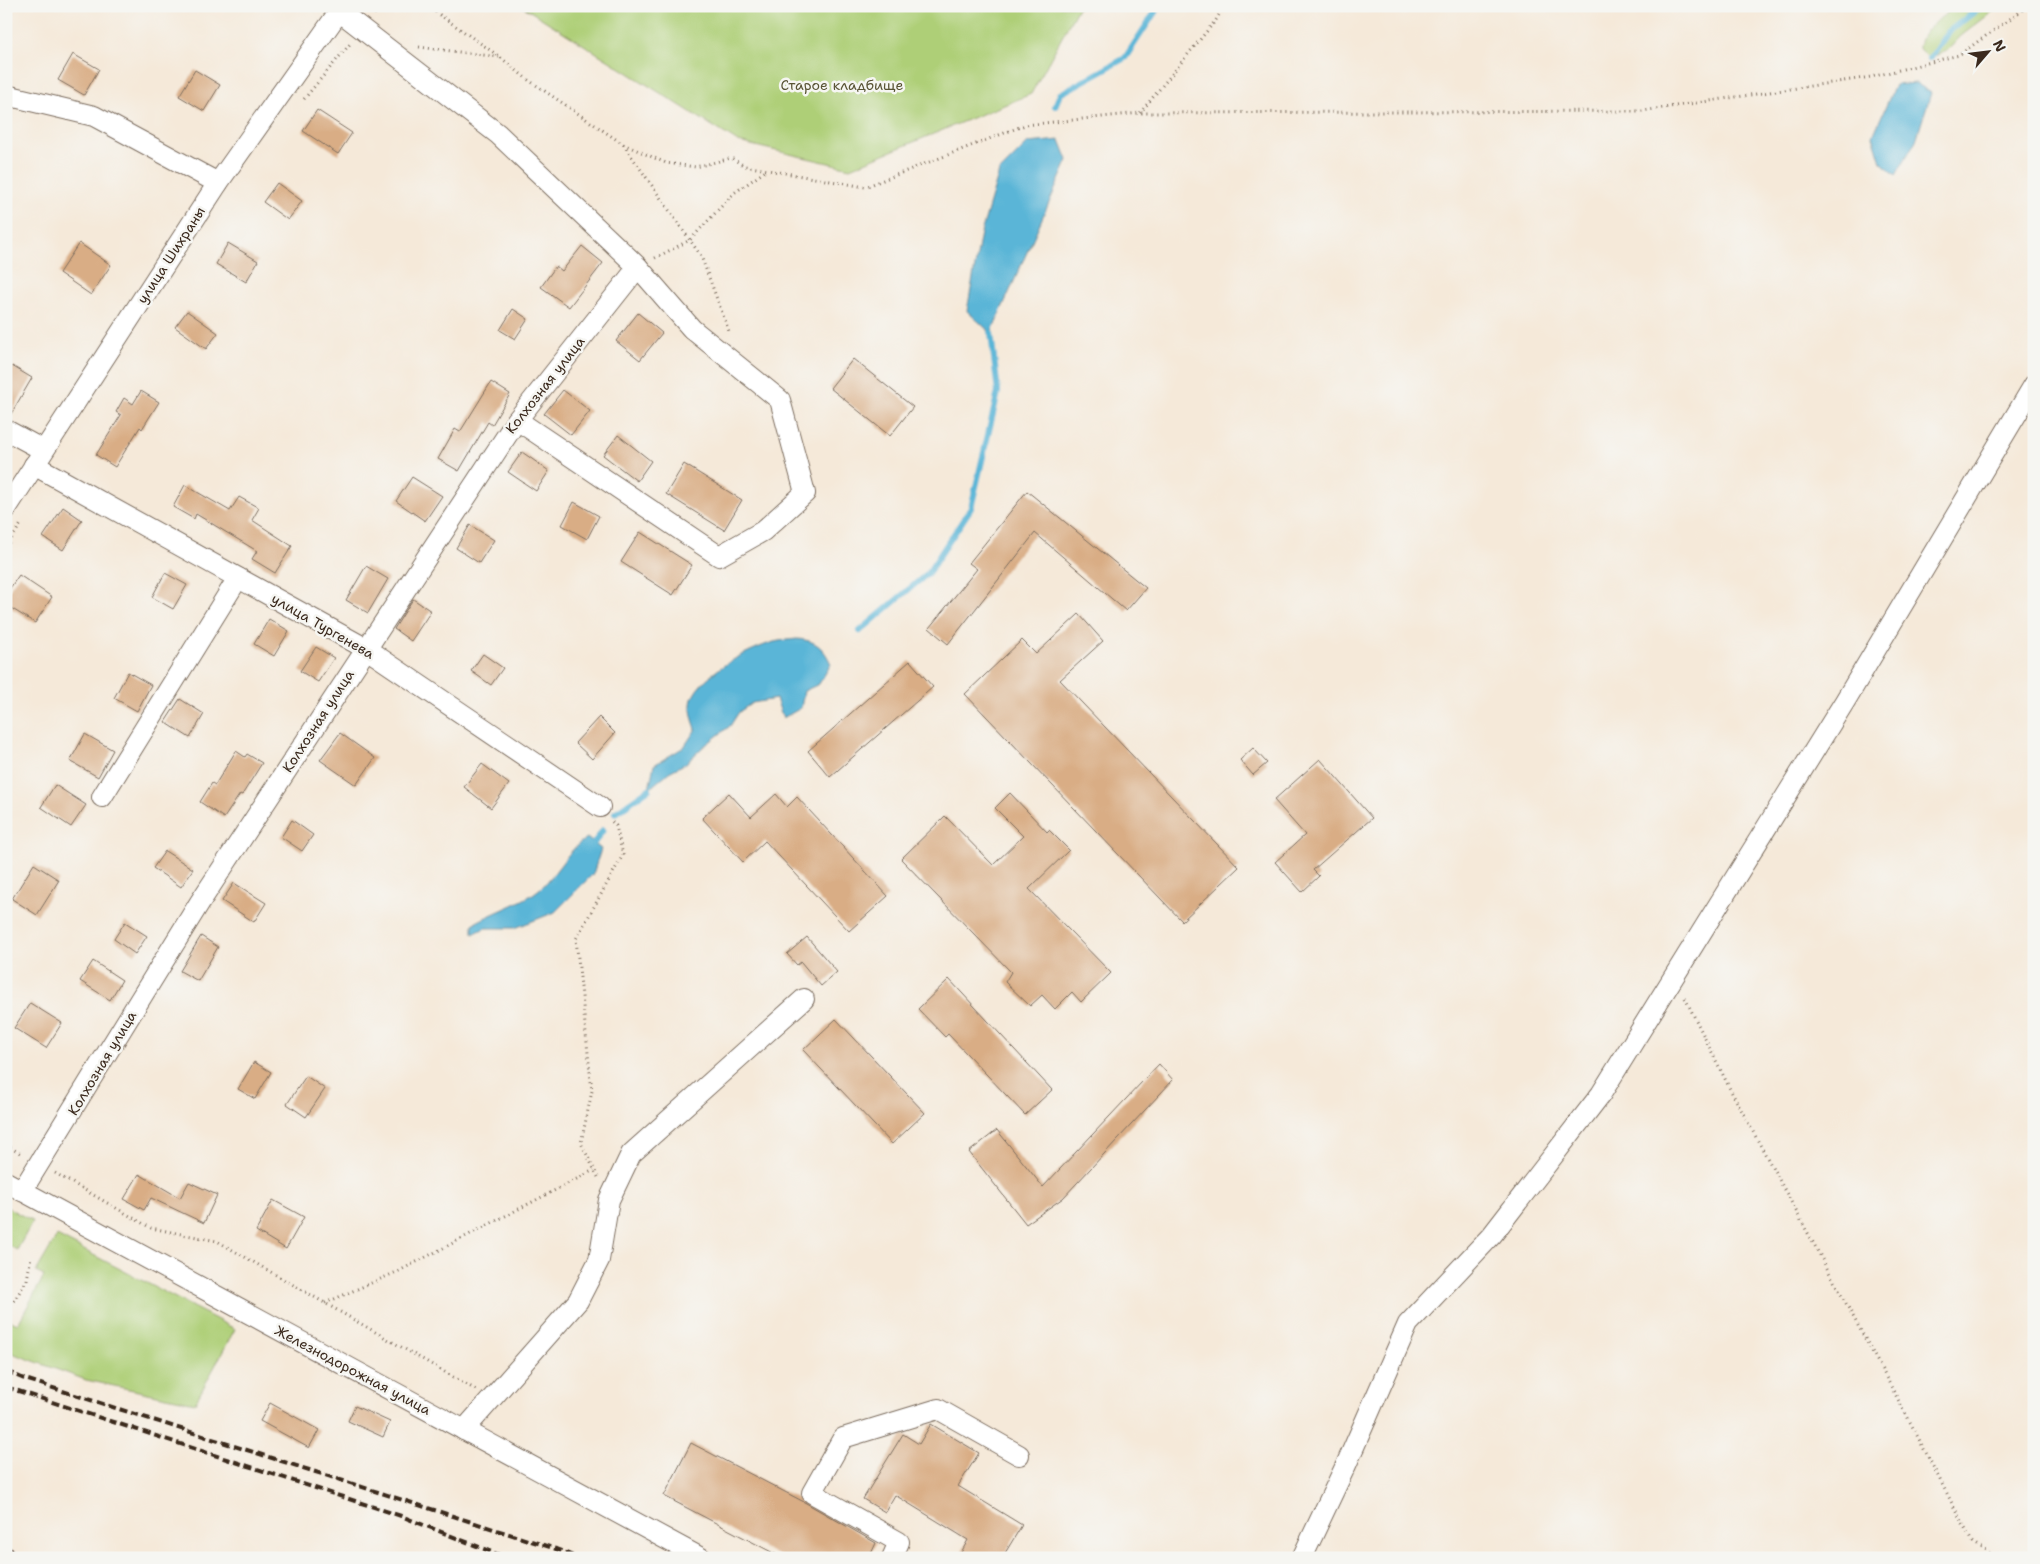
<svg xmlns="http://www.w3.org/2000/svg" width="2040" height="1564" font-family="'Shantell Sans',sans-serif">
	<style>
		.green { fill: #aecf77; stroke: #747c4a }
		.water { fill: #5ab5d7; stroke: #4a707a }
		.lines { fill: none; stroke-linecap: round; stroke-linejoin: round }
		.stream { stroke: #5ab5d7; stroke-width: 6 }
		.building { fill: #d9ad85 }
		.minor-casing { stroke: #7c6d5f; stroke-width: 22 }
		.path { stroke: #7c6d5f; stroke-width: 3; stroke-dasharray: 1 4; stroke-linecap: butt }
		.minor { stroke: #fff; stroke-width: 20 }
		.rail { stroke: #3b2a1e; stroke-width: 4; stroke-dasharray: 8 4; stroke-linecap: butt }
		.labels { text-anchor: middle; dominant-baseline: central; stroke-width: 5; stroke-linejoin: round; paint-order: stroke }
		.park-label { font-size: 14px; fill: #585334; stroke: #f6f6f2 }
		.street-label { font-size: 14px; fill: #3b2a1e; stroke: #f6f6f2 }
	</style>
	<rect width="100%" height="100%" fill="#f6f6f2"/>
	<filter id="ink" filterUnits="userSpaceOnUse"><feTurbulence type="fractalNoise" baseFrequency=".02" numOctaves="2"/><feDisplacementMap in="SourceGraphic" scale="10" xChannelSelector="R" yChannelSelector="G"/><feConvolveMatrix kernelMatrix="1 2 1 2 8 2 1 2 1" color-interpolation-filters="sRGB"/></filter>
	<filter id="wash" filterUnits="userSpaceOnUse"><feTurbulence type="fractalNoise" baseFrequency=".0096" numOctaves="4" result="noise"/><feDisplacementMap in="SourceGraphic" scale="20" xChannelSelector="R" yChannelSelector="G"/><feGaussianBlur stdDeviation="1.12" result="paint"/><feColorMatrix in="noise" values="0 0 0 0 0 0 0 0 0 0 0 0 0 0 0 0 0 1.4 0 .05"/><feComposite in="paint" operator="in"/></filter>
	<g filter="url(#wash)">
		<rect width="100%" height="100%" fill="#f5e9d9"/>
		<g class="green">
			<polygon points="522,6 1079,6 1031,94 850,168 738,142"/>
			<path d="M1956,6H2000L1961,36L1947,51L1929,58L1919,49C1919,29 1941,19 1956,6Z"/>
			<polygon points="6,1207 33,1221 17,1250 6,1244"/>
			<polygon points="57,1236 235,1329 195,1403 86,1380 6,1351 6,1319 18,1324 44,1276 36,1272"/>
		</g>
		<g class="water">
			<polygon points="1916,83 1931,93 1916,140 1896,175 1881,162 1873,136 1895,85"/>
			<polygon points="1060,140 1068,160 991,333 967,311 981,233 999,172 1028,143"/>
			<path d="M797,639C816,640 824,648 831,664L819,684L804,691L801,708L783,718L776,699L752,703L739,712L730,726L703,747L686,763L669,772L649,789L654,765L684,747L696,729C693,720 689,709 692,699C702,673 749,649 774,642C781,640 790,640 797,639Z"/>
			<path d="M587,838L601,849L593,874L555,912L515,928H485L473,934V924C492,913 514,906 533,894C555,880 565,851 587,838Z"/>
		</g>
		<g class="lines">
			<g class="stream">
				<polyline points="1929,58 1936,51 1948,32 1982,6"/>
				<polyline points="1055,106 1060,94 1125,58 1159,6"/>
				<polyline points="860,631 928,573 971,508 998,392 991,333"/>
				<polyline points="615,813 649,789"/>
				<polyline points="594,843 603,830"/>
			</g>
		</g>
		<g id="blocks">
			<g class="building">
				<polygon points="73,54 99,69 84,95 58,80"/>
				<polygon points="195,70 220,85 204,111 179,96"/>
				<polygon points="317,110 352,133 338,154 303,131"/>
				<polygon points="277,183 302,201 288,220 263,202"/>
				<polygon points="79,243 111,265 91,295 59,273"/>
				<polygon points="228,243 258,261 246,282 216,264"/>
				<polygon points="582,246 603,263 569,307 541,287 556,266 562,271"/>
				<polygon points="513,309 528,319 515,339 500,330"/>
				<polygon points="187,311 218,333 206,349 175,327"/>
				<polygon points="638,313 662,333 640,360 616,341"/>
				<polygon points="853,359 913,407 890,436 830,388"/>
				<polygon points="12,366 32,378 8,419 6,418 6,376"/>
				<polygon points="491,382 510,394 492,425 488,422 459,471 438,459 455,429 460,432"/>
				<polygon points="563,390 590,411 571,435 544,414"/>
				<polygon points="141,391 159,402 142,429 140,427 115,467 96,455 121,415 116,412 124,398 133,404"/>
				<polygon points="618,435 651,461 637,481 603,455"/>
				<polygon points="522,452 549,471 536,491 508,472"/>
				<polygon points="684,464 742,500 724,530 666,494"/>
				<polygon points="412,477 442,496 425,521 396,501"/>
				<polygon points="185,485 230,511 239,497 259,508 252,520 292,546 275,573 252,559 257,551 196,514 194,519 173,507"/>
				<polygon points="1027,491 1146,588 1126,611 1035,533 948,644 929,628 977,569 969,563"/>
				<polygon points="574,502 599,516 587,539 562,525"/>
				<polygon points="63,507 82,520 63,550 43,537"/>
				<polygon points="470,525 494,540 479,563 456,548"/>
				<polygon points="640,532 692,565 673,595 621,562"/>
				<polygon points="366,566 388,579 368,613 346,600"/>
				<polygon points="165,573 187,585 173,609 152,597"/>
				<polygon points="19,575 52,597 35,623 6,605 6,594"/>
				<polygon points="413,599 431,611 411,641 394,629"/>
				<polygon points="1079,614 1103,641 1060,680 1239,867 1182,921 965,694 1022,640 1036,654"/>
				<polygon points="269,619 289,631 274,656 254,644"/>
				<polygon points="316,647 334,658 318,682 300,671"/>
				<polygon points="483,654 503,668 491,685 471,671"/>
				<polygon points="910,661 933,687 830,777 808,751"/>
				<polygon points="128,672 151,685 137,711 114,698"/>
				<polygon points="180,699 204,714 190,738 165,722"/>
				<polygon points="599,717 615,733 592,759 575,743"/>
				<polygon points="340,733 375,758 356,785 320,760"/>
				<polygon points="85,734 113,750 98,777 70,761"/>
				<polygon points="1253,748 1267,763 1253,775 1240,760"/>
				<polygon points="236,751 245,757 247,754 262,763 242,795 240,794 224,818 200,802 212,783 215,785"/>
				<polygon points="1320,759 1372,818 1313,870 1319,876 1302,892 1275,862 1305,835 1274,800"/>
				<polygon points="482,764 509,784 491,808 464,787"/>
				<polygon points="55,785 86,805 71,827 41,807"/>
				<polygon points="729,793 751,817 776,794 787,807 797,797 888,896 849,931 765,841 743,862 702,818"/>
				<polygon points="1010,793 1047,832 1049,830 1069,850 1029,889 1111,973 1081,1002 1072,992 1055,1009 1042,995 1030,1006 1005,982 1011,972 901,859 945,816 993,865 1023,836 995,808"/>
				<polygon points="292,820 313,835 302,851 281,837"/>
				<polygon points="165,851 193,869 181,887 153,868"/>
				<polygon points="34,864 59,880 37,915 12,899"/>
				<polygon points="234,883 266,903 254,922 222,901"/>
				<polygon points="125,922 147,936 135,954 114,939"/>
				<polygon points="201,936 218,947 198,981 180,971"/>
				<polygon points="807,937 837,972 821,986 801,962 797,965 787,954"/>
				<polygon points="93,961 122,980 110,1000 80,981"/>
				<polygon points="949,979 1052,1090 1025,1115 948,1034 945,1037 918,1009"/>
				<polygon points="30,1003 62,1023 46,1048 14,1028"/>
				<polygon points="836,1019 925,1113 892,1144 803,1050"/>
				<polygon points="254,1062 271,1072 255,1099 238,1089"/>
				<polygon points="1159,1064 1173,1080 1063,1198 1026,1224 969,1152 997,1130 1043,1187"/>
				<polygon points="306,1076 325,1089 306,1117 287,1104"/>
				<polygon points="139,1174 180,1198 189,1182 217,1195 204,1223 151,1198 144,1210 124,1199"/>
				<polygon points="273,1200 304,1217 286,1249 256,1231"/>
				<polygon points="270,1403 319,1430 309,1448 260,1421"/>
				<polygon points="355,1406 390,1422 383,1437 348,1421"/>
				<polygon points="931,1424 979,1453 958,1486 1022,1525 1002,1558 958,1558 968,1540 895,1495 885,1512 863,1499 903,1434 919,1444"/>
				<polygon points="691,1443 806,1503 876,1543 869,1558 783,1558 664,1496"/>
			</g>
		</g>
	</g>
	<g filter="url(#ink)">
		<use href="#blocks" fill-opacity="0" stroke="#7c6d5f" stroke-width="1"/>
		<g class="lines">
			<g class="minor-casing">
				<g id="minor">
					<polyline points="339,11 498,134 638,267 692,329 780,400 805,493 763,531 719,556 517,420"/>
					<polyline points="6,95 94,116 218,183"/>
					<polyline points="6,430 43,450"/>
					<polyline points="34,465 365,648 600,807"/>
					<polyline points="6,509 218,183 343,6"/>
					<polyline points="102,797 238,578"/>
					<polyline points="6,1182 701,1558"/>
					<polyline points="22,1191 200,902 517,420 638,267"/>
					<polyline points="464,1430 578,1301 599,1260 609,1200 631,1154 804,999"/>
					<polyline points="892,1558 899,1542 812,1493 843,1438 938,1409 1019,1455"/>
					<polyline points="1302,1558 1346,1465 1408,1324 1492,1235 1601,1094 1845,701 2034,385"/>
				</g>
			</g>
			<g class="path">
				<polyline points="427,6 500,57 527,79 623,144 701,256 730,334"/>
				<polyline points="374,14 380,6"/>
				<polyline points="419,47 499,57"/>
				<polyline points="304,99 350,44"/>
				<polyline points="1140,113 1216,20 1224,6"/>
				<polyline points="623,144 666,163 696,167 731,158 745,166 865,187 1025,125 1140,113 1642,111 1871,77 1959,55 2028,6"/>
				<polyline points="655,258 690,240 734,193 767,170"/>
				<polyline points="6,547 21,524"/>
				<polyline points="1685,998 1731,1091 1907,1416 1972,1542 1996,1558"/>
				<polyline points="6,1145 21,1154"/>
				<polyline points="55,1173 151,1228 217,1241 476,1390"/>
				<polyline points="598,1177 581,1143 592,1091 576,939 623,855 616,826 611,821"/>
				<polyline points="325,1303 399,1271 594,1170"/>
				<polyline points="6,1314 27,1280 31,1257"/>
			</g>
			<use href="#minor" class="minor"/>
			<g class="rail">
				<polyline points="6,1371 22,1378 556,1549 578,1558"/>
				<polyline points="6,1387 401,1516 507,1558"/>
				<polyline points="6,1546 21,1558"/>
			</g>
		</g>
	</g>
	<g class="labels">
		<g class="park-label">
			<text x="842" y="85">Старое кладбище</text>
		</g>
		<g class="street-label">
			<text transform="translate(171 255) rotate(-57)">улица Шихраны</text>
			<text transform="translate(545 385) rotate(-52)">Колхозная улица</text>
			<text transform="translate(323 626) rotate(30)">улица Тургенева</text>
			<text transform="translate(318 721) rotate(-57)">Колхозная улица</text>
			<text transform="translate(102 1063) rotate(-59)">Колхозная улица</text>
			<text transform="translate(353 1370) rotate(28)">Железнодорожная улица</text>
		</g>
	</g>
	<rect width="2040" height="1564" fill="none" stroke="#f6f6f2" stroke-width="25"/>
	<g transform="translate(1988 52) rotate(62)" stroke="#f6f6f2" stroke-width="4" paint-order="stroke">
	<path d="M0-4L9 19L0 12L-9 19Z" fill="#3b2a1e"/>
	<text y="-8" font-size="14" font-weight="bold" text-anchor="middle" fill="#3b2a1e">N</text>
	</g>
</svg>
